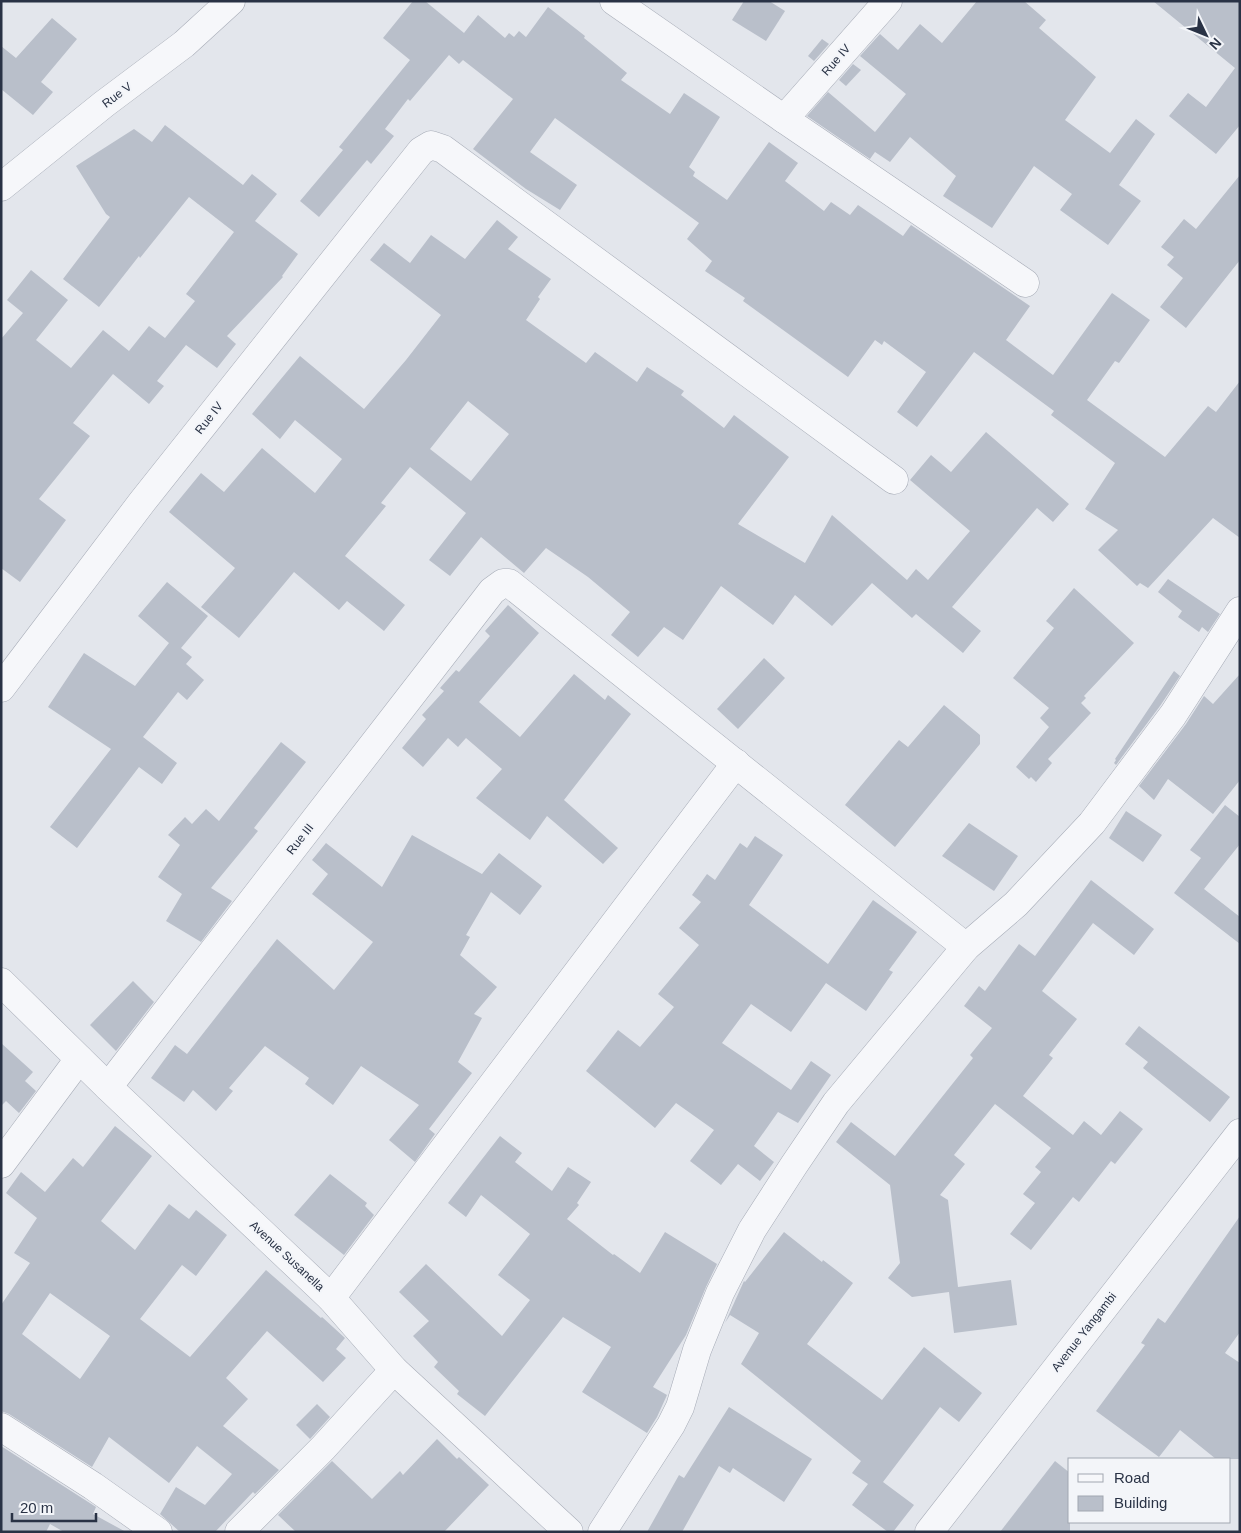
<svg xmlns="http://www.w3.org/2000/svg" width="1241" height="1533" font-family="Arial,sans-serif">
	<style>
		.building { fill: #b9bfca; fill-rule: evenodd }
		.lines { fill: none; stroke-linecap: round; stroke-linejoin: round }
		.minor-casing { stroke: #a7acb7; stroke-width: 29 }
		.minor { stroke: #f6f7fa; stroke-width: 28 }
		.labels { text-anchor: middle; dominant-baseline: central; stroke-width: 4; stroke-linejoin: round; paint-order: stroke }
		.street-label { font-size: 12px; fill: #293245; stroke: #f3f5f9 }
	</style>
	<rect width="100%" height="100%" fill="#e3e6ec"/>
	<g class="building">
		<polygon points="413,1 425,1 464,33 478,15 505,38 509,33 514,37 519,31 526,37 548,7 585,36 584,38 627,73 621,80 670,114 684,93 720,117 689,167 695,172 693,176 727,200 769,142 798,163 785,181 824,211 831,202 850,215 858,205 903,236 911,225 1030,306 1006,340 1053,375 1112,293 1150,320 1119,363 1115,361 1087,400 1165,457 1208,406 1216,412 1240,381 1240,538 1213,518 1148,588 1140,583 1137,586 1098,550 1118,530 1085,509 1115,463 1051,415 1054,411 974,352 917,427 897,412 926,372 884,341 882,345 875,340 848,377 743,301 745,298 705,271 712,261 687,239 699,223 555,118 530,152 577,185 560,210 526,189 473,149 513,99 463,60 459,64 449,55 410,101 408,99 385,129 394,136 371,164 367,160 319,217 300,201 343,150 339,147 410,60 383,38"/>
		<polygon points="744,1 769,1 785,11 766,41 732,20"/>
		<polygon points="977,1 1024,1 1046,20 1039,28 1096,77 1065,120 1110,153 1136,119 1155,134 1119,185 1141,201 1108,245 1060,210 1072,194 1034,166 992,228 943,196 956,176 910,137 890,162 875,152 870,159 807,116 828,92 875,132 906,94 860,56 880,34 898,50 920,24 942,43"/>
		<polygon points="1153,1 1240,1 1240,125 1216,154 1169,116 1188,93 1206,107 1235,68"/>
		<polygon points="52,18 77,39 41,82 53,92 33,115 1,89 1,46 16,58"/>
		<polygon points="822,39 829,44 814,61 808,56"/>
		<polygon points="853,64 861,70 846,86 839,80"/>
		<polygon points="165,125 243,185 252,174 277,194 255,221 298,254 282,276 283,277 227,336 236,344 217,368 186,345 157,381 164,386 149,404 113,374 73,423 90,436 39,499 66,520 20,582 1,568 1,339 23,313 7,300 31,270 68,300 36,340 71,368 103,330 129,351 149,326 165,338 195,301 186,294 234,232 189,197 140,258 139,256 99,307 63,279 110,217 106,214 76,166 134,129 152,142"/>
		<polygon points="1240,175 1240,260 1186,328 1160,307 1183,278 1167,265 1174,257 1161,247 1184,219 1196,229"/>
		<path d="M497,220L518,237L508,249L551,279L538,297L540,299L526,320L586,363L595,352L637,382L647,367L684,391L681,395L724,428L734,415L789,457L738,524L805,563L832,515L907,580L916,569L928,580L970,531L910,480L931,455L951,472L986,432L1069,504L1053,522L1037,508L952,607L981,631L963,653L916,614L912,618L872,583L832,626L795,595L773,625L721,586L683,640L664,627L638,657L611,635L630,612L588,577L546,548L524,573L481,537L450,576L429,560L466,513L410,467L381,503L386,506L345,556L405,605L384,631L347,601L339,610L294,572L239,638L201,607L235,568L169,512L201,473L224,492L262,448L315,493L342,459L295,420L280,439L252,414L300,356L364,409L406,360L441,315L370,260L384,243L410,263L431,235L465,259ZM468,401L509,434L471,481L430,449Z"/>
		<polygon points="1168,579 1220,614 1208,632 1202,627 1199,632 1178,617 1182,611 1158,592"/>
		<polygon points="167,582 208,616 181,648 192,657 186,664 204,680 187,700 178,692 143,737 177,763 162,784 139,767 77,848 50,827 111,749 48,707 84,653 135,686 169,643 138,616"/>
		<polygon points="1074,588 1134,643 1084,696 1086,698 1081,703 1091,713 1048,759 1052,763 1036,782 1031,777 1029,779 1016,767 1049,727 1040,718 1049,708 1013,678 1054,628 1046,621"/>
		<polygon points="508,605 539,633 479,702 520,737 574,674 605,700 608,695 631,714 564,800 618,848 603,864 547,816 530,840 476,798 502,769 466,738 458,747 448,738 423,767 402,748 426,719 422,715 444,691 440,688 456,670 459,672 490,636 485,631"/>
		<polygon points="764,658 785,678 738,729 717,709"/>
		<polygon points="1174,671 1180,676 1160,706 1116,765 1114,763 1116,760 1115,759"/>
		<polygon points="1240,674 1240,780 1213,814 1168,779 1154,800 1139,786 1186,724 1204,696 1213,704"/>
		<polygon points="944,705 980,735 980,744 895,847 845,805 899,740 908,747"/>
		<polygon points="281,742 306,762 254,828 258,831 211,888 232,901 201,942 166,921 182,894 158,877 180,845 168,835 185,817 192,824 206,809 219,821"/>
		<polygon points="1225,805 1240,817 1240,844 1204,889 1240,917 1240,944 1174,893 1201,858 1190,850"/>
		<polygon points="1126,811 1162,835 1143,862 1109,838"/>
		<polygon points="969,823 1018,856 994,891 942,856"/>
		<polygon points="412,835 482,874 499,853 542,886 520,915 491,892 466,935 470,937 460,955 497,987 474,1014 482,1018 458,1062 472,1073 429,1129 435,1134 415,1162 389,1140 419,1105 361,1066 333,1105 305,1084 309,1078 265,1046 229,1088 233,1091 216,1111 193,1090 184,1102 151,1078 175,1045 187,1054 277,939 334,990 373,942 312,894 328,874 312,860 326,843 382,887"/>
		<polygon points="755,836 783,855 749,905 828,964 873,900 917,932 889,970 893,972 866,1011 826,983 791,1032 751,1004 722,1043 791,1090 811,1061 831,1075 798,1123 778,1112 754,1146 774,1162 760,1181 738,1164 721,1185 690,1161 714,1130 676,1103 655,1128 586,1071 618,1030 640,1047 674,1007 658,994 699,945 679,928 701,902 692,895 707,874 715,880 740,843 747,848"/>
		<polygon points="1091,880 1154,929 1134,955 1093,923 1042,991 1077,1019 1049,1055 1053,1058 1023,1096 1073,1135 1084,1121 1101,1135 1120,1111 1143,1129 1115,1164 1111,1161 1079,1202 1073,1197 1031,1250 1010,1234 1035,1203 1023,1194 1041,1172 1035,1167 1051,1148 995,1104 954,1155 965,1164 940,1195 948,1200 958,1287 1011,1280 1017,1325 954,1333 949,1292 912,1297 888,1278 900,1263 890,1185 836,1142 851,1122 895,1156 973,1058 970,1055 992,1028 964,1006 979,986 985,991 1019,944 1035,956"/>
		<polygon points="133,981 154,1002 116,1051 90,1025"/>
		<polygon points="1139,1026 1230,1097 1210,1122 1143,1068 1148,1062 1125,1044"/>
		<polygon points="1,1043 33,1072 25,1081 36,1091 19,1113 6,1101 1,1106"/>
		<path d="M115,1126L152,1156L101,1221L135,1250L169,1204L189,1219L196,1210L227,1235L196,1276L182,1265L140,1319L190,1357L266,1270L321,1318L322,1317L345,1338L336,1349L346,1358L323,1382L267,1331L226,1378L248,1399L223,1426L279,1470L255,1494L253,1492L215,1532H180L160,1514L176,1487L205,1505L232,1474L197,1446L169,1483L109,1437L92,1467L9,1414L1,1411V1305L30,1263L14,1253L37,1218L6,1193L21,1172L45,1192L73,1158L83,1167ZM50,1293L110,1336L80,1379L22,1334Z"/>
		<polygon points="500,1136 522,1153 515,1162 552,1191 568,1167 591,1182 577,1203 579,1205 567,1219 613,1255 614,1254 640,1273 665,1232 717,1264 706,1287 686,1335 653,1387 667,1395 657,1417 647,1433 582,1392 611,1347 563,1317 485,1416 457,1394 459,1391 434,1367 438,1362 413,1336 429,1321 399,1292 426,1264 502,1336 530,1300 498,1275 530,1234 481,1195 466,1217 448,1203"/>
		<polygon points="330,1174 367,1203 365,1206 374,1215 344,1255 294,1215"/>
		<polygon points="1240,1216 1240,1332 1225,1353 1240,1363 1240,1459 1216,1459 1180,1430 1159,1457 1096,1411 1145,1345 1141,1343 1158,1318 1165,1323"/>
		<polygon points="784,1232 822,1262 823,1260 853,1283 807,1344 882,1400 924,1347 982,1393 959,1422 940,1407 883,1482 914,1505 893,1532 888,1532 852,1505 868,1484 852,1473 861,1461 741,1364 759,1333 730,1315 725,1323 744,1281 745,1282"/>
		<polygon points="317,1404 330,1417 310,1439 296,1425"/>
		<polygon points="729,1407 812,1459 784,1502 733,1468 730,1473 719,1466 682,1532 647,1532 679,1475 684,1478"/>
		<polygon points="437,1439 457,1459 459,1457 489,1485 444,1532 296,1532 278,1515 332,1461 372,1499 400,1471 403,1475"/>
		<polygon points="1,1446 96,1507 93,1514 126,1532 64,1532 50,1524 46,1532 1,1532"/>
		<polygon points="1055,1461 1070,1473 1070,1532 1000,1532"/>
	</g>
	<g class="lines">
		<g class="minor-casing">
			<g id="minor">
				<polyline points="614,1 784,119 1025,283"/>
				<polyline points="784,119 888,1"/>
				<polyline points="1,187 104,104 184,44 231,1"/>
				<polyline points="1,688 142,502 421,151 431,145 443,149 894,480"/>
				<polyline points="1,982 108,1087 331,1298 394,1370 569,1532"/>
				<polyline points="108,1087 492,591 503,583 509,583 514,587 966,947"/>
				<polyline points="1,1164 79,1059"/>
				<polyline points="331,1298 736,763"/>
				<polyline points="1,1427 93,1486 158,1532"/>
				<polyline points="239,1532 323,1448 394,1370"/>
				<polyline points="602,1532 671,1425 680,1407 697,1350 720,1293 752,1230 794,1165 836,1103 966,947 1016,904 1092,823 1173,715 1240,611"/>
				<polyline points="929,1532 1240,1133"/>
			</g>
		</g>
		<use href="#minor" class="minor"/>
	</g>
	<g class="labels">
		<g class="street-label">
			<text transform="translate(836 60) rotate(-49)">Rue IV</text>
			<text transform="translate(117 95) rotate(-37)">Rue V</text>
			<text transform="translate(209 418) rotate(-52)">Rue IV</text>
			<text transform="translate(300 839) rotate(-52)">Rue III</text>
			<text transform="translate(287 1256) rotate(43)">Avenue Susanella</text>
			<text transform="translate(1084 1332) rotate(-52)">Avenue Yangambi</text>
		</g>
	</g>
	<rect width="1241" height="1533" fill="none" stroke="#293245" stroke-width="5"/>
	<rect x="1068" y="1458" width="162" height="65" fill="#f3f5f9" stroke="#a2a7b1"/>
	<rect x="1078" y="1474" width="25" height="8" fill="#f6f7fa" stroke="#a2a7b1"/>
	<text x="1114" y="1483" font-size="15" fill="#293245">Road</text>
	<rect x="1078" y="1496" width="25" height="15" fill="#b9bfca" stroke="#a2a7b1"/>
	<text x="1114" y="1508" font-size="15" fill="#293245">Building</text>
	<g transform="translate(1206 35) rotate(133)" stroke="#f3f5f9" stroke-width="4" paint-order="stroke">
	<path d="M0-4L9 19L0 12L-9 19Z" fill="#293245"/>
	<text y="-8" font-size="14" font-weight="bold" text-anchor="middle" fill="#293245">N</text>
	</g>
	<path d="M12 1513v8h84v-8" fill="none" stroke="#293245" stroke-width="2.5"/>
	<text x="20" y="1513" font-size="15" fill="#293245" stroke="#f3f5f9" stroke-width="4" paint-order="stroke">20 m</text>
</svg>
